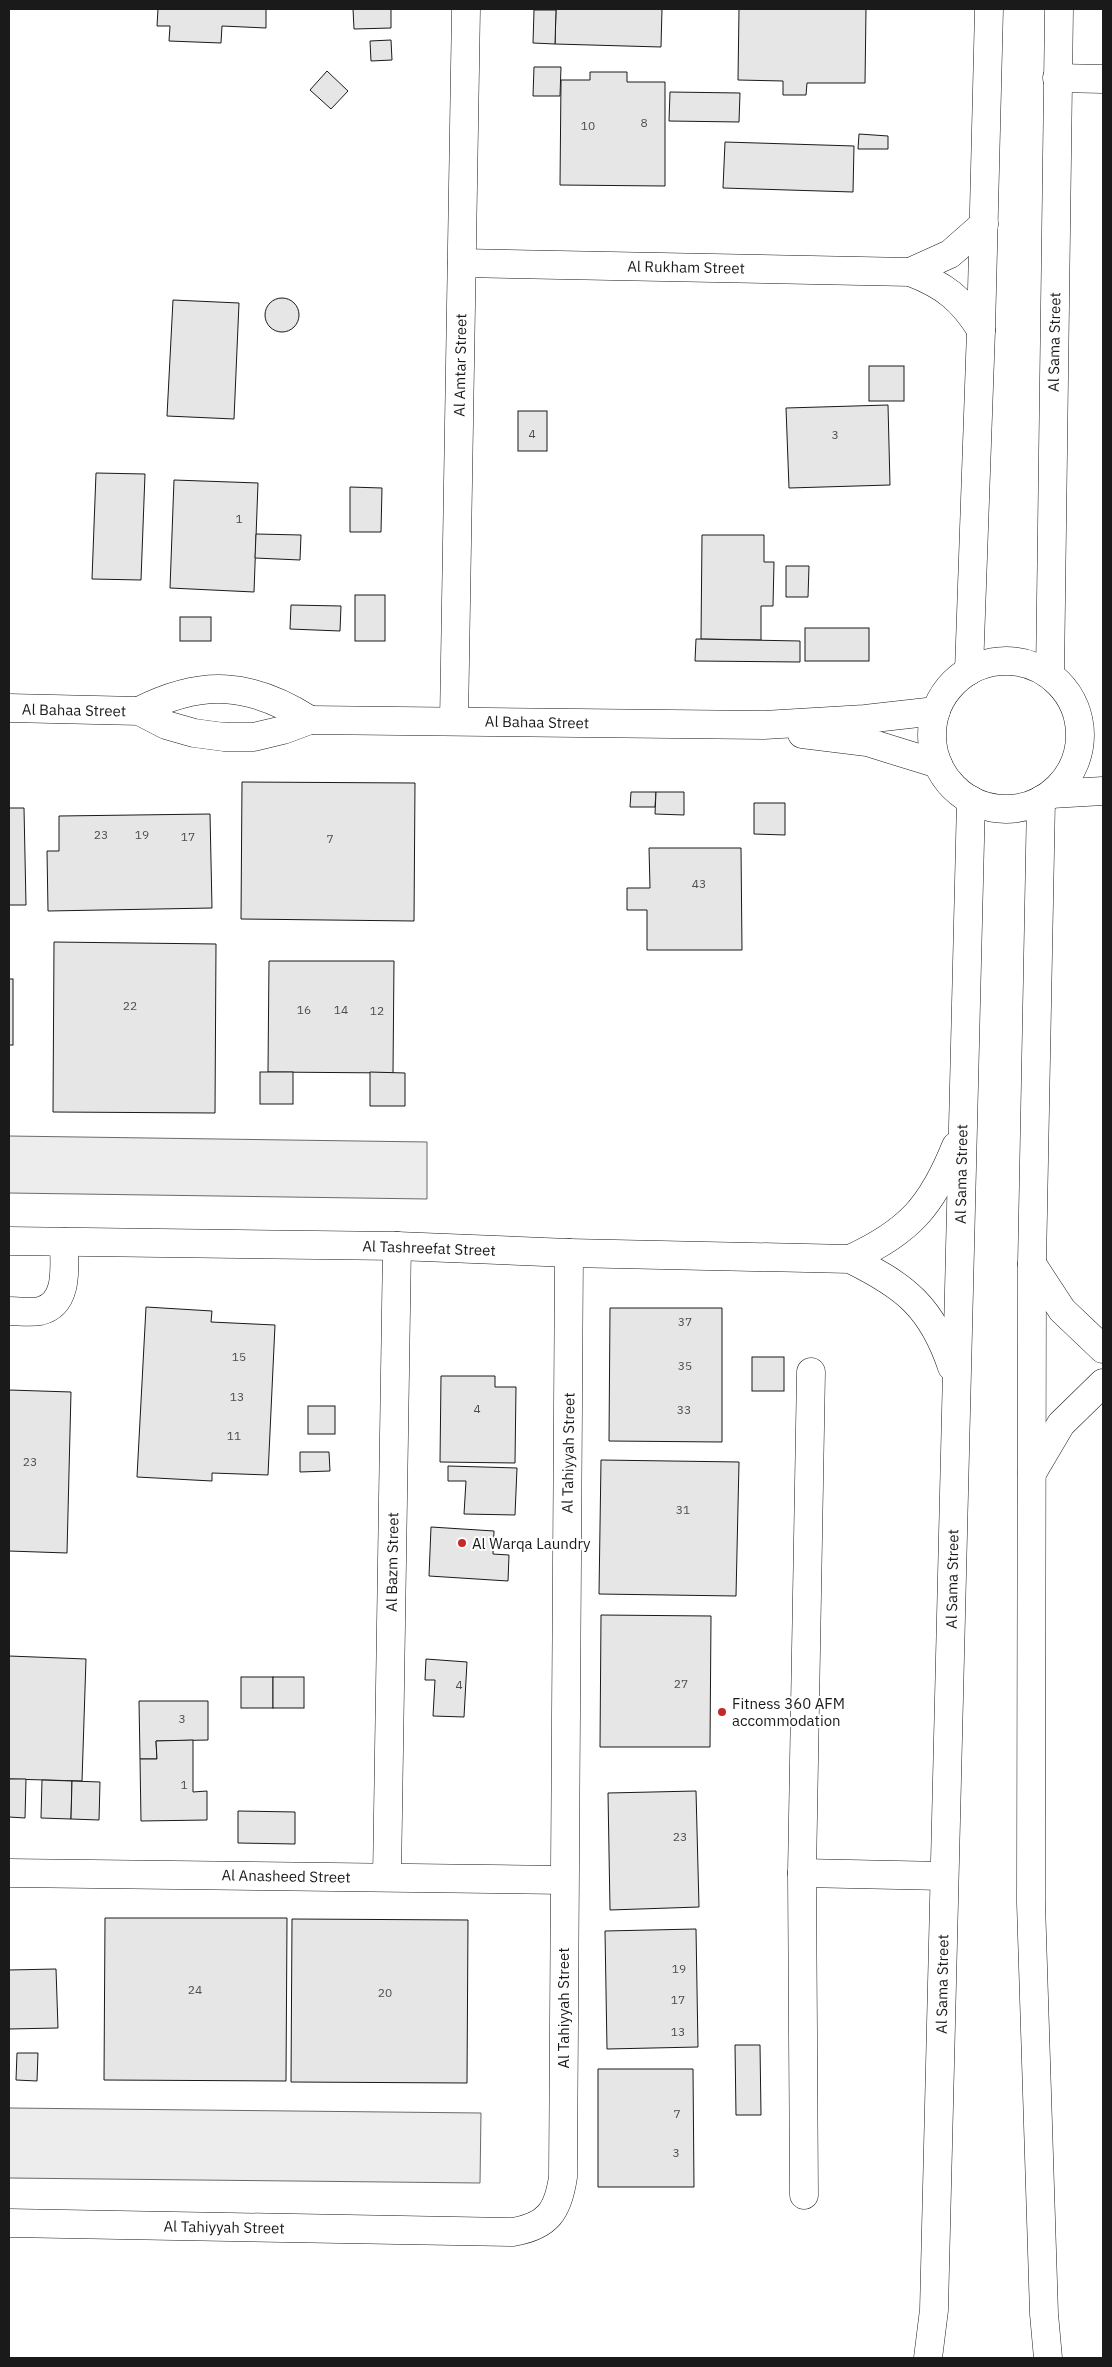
<svg xmlns="http://www.w3.org/2000/svg" width="1112" height="2367" font-family="'IBM Plex Sans',sans-serif">
	<style>
		.parking { fill: #ededed; stroke: #6a6a6a }
		.building { fill: #e6e6e6; stroke: #1a1a1a }
		.lines { fill: none; stroke-linecap: round; stroke-linejoin: round }
		.minor-casing { stroke: #1a1a1a; stroke-width: 29 }
		.minor { stroke: #fff; stroke-width: 28 }
		.poi-dot { fill: #c62828; stroke: #fff; stroke-width: 2 }
		.labels { text-anchor: middle; dominant-baseline: central; stroke-width: 4; stroke-linejoin: round; paint-order: stroke }
		.number-label { font-size: 12px; fill: #4d4d4d }
		.street-label { font-size: 15px; fill: #1a1a1a; stroke: #fff }
		.poi-label { font-size: 15px; fill: #1a1a1a; stroke: #fff; text-anchor: start }
	</style>
	<rect width="100%" height="100%" fill="#fff"/>
	<g class="parking">
		<polygon points="9,1136 427,1142 427,1199 9,1193"/>
		<polygon points="9,2108 481,2113 480,2183 9,2178"/>
	</g>
	<g class="building">
		<polygon points="158,9 266,9 266,28 222,26 221,43 169,41 170,26 157,26"/>
		<polygon points="353,9 391,9 391,28 354,29"/>
		<polygon points="556,9 662,9 661,47 555,44"/>
		<polygon points="739,9 866,9 865,83 807,83 806,95 783,95 783,81 738,80"/>
		<polygon points="534,10 556,10 555,44 533,43"/>
		<polygon points="391,40 392,60 371,61 370,41"/>
		<polygon points="534,67 561,67 560,96 533,96"/>
		<polygon points="327,71 348,91 331,109 310,90"/>
		<polygon points="590,72 627,72 627,82 665,82 665,186 560,185 561,80 590,80"/>
		<polygon points="670,92 740,93 739,122 669,121"/>
		<polygon points="859,134 888,136 888,149 858,149"/>
		<polygon points="725,142 854,146 853,192 723,188"/>
		<circle cx="282" cy="315" r="17"/>
		<polygon points="173,300 239,303 234,419 167,416"/>
		<rect x="869" y="366" width="35" height="35"/>
		<polygon points="888,405 890,485 789,488 786,408"/>
		<rect x="518" y="411" width="29" height="40"/>
		<polygon points="96,473 145,474 141,580 92,579"/>
		<polygon points="174,480 258,483 254,592 170,588"/>
		<polygon points="350,487 382,488 381,532 350,532"/>
		<polygon points="256,534 301,535 300,560 255,558"/>
		<polygon points="702,535 764,535 764,562 774,562 773,606 761,606 761,640 701,639"/>
		<polygon points="786,566 809,566 808,597 786,597"/>
		<rect x="355" y="595" width="30" height="46"/>
		<polygon points="291,605 341,606 340,631 290,629"/>
		<rect x="180" y="617" width="31" height="24"/>
		<rect x="805" y="628" width="64" height="33"/>
		<polygon points="696,639 800,641 800,662 695,661"/>
		<polygon points="242,782 415,783 414,921 241,919"/>
		<polygon points="631,792 656,792 655,807 630,807"/>
		<polygon points="656,792 684,792 684,815 655,814"/>
		<polygon points="754,803 785,803 785,835 754,834"/>
		<polygon points="9,808 24,808 26,905 9,905"/>
		<polygon points="210,814 212,908 48,911 47,851 59,851 59,816"/>
		<polygon points="649,848 741,848 742,950 647,950 647,910 627,910 627,888 650,888"/>
		<polygon points="54,942 216,944 215,1113 53,1112"/>
		<polygon points="269,961 394,961 393,1073 268,1072"/>
		<rect x="9" y="979" width="4" height="66"/>
		<rect x="260" y="1072" width="33" height="32"/>
		<polygon points="370,1072 405,1073 405,1106 370,1106"/>
		<polygon points="146,1307 212,1311 211,1322 275,1325 268,1475 212,1473 212,1481 137,1477"/>
		<polygon points="610,1308 722,1308 722,1442 609,1441"/>
		<rect x="752" y="1357" width="32" height="34"/>
		<polygon points="441,1376 495,1376 495,1387 516,1387 515,1463 440,1462"/>
		<polygon points="9,1390 71,1392 67,1553 9,1551"/>
		<rect x="308" y="1406" width="27" height="28"/>
		<polygon points="300,1452 329,1452 330,1471 300,1472"/>
		<polygon points="601,1460 739,1462 736,1596 599,1594"/>
		<polygon points="448,1466 517,1468 515,1515 464,1514 466,1481 448,1481"/>
		<polygon points="431,1527 494,1531 493,1554 509,1555 508,1581 429,1576"/>
		<polygon points="601,1615 711,1616 710,1747 600,1747"/>
		<polygon points="9,1656 86,1659 82,1781 9,1779"/>
		<polygon points="426,1659 467,1662 464,1717 433,1716 435,1680 425,1680"/>
		<rect x="241" y="1677" width="32" height="31"/>
		<rect x="273" y="1677" width="31" height="31"/>
		<polygon points="139,1701 208,1701 208,1740 156,1741 157,1759 140,1759"/>
		<polygon points="193,1740 193,1792 207,1791 207,1820 141,1821 140,1759 157,1759 156,1741"/>
		<polygon points="9,1779 26,1779 25,1818 9,1817"/>
		<polygon points="42,1780 72,1781 71,1819 41,1818"/>
		<polygon points="72,1781 100,1782 99,1820 71,1819"/>
		<polygon points="696,1791 699,1907 610,1910 608,1793"/>
		<polygon points="238,1811 295,1812 295,1844 238,1843"/>
		<polygon points="105,1918 287,1918 286,2081 104,2080"/>
		<polygon points="292,1919 468,1920 467,2083 291,2082"/>
		<polygon points="696,1929 698,2047 607,2049 605,1931"/>
		<polygon points="56,1969 58,2028 9,2029 9,1970"/>
		<polygon points="735,2045 760,2045 761,2115 736,2115"/>
		<polygon points="17,2053 38,2053 37,2081 16,2080"/>
		<polygon points="598,2069 693,2069 694,2187 598,2187"/>
	</g>
	<g class="lines">
		<g class="minor-casing">
			<g id="minor">
				<polyline points="1057,78 1103,79"/>
				<path d="M462,263L910,272C944,285 962,299 981,330"/>
				<polyline points="910,272 950,254 984,224"/>
				<circle cx="1006" cy="735" r="74"/>
				<polyline points="969,671 981,330 989,9"/>
				<polyline points="1050,675 1059,9"/>
				<polyline points="9,708 139,711 166,725 194,733 224,737 254,737 283,730 310,720 764,725 865,719 936,711"/>
				<path d="M139,711C202,679 250,682 310,720"/>
				<polyline points="454,721 466,9"/>
				<polyline points="802,734 867,742 938,764"/>
				<polyline points="1051,794 1103,791"/>
				<polyline points="1041,800 1032,1264 1031,1903 1044,2314 1048,2358"/>
				<path d="M9,1241L397,1246L569,1253L850,1259C905,1286 932,1307 952,1367"/>
				<path d="M850,1259C909,1232 932,1206 956,1146"/>
				<polyline points="1032,1264 1062,1310 1103,1349"/>
				<path d="M9,1311C19,1311 30,1313 40,1311C70,1304 64,1264 64,1242"/>
				<polyline points="1032,1473 1061,1424 1103,1383"/>
				<polyline points="9,1873 564,1880"/>
				<polyline points="802,1873 944,1876"/>
				<polyline points="387,1877 397,1246"/>
				<polyline points="804,2195 802,1873 811,1372"/>
				<path d="M9,2223L513,2232C548,2226 558,2211 563,2177L569,1253"/>
				<polyline points="928,2358 934,2310 971,800"/>
			</g>
		</g>
		<use href="#minor" class="minor"/>
	</g>
	<g class="poi-dot">
		<circle cx="462" cy="1543" r="5"/>
		<circle cx="722" cy="1712" r="5"/>
	</g>
	<g class="labels">
		<g class="number-label">
			<text x="644" y="122">8</text>
			<text x="588" y="125">10</text>
			<text x="532" y="433">4</text>
			<text x="835" y="434">3</text>
			<text x="239" y="518">1</text>
			<text x="101" y="834">23</text>
			<text x="142" y="834">19</text>
			<text x="188" y="836">17</text>
			<text x="330" y="838">7</text>
			<text x="699" y="883">43</text>
			<text x="130" y="1005">22</text>
			<text x="304" y="1009">16</text>
			<text x="341" y="1009">14</text>
			<text x="377" y="1010">12</text>
			<text x="685" y="1321">37</text>
			<text x="239" y="1356">15</text>
			<text x="685" y="1365">35</text>
			<text x="237" y="1396">13</text>
			<text x="477" y="1408">4</text>
			<text x="684" y="1409">33</text>
			<text x="234" y="1435">11</text>
			<text x="30" y="1461">23</text>
			<text x="683" y="1509">31</text>
			<text x="681" y="1683">27</text>
			<text x="459" y="1684">4</text>
			<text x="182" y="1718">3</text>
			<text x="184" y="1784">1</text>
			<text x="680" y="1836">23</text>
			<text x="679" y="1968">19</text>
			<text x="195" y="1989">24</text>
			<text x="385" y="1992">20</text>
			<text x="678" y="1999">17</text>
			<text x="678" y="2031">13</text>
			<text x="677" y="2113">7</text>
			<text x="676" y="2152">3</text>
		</g>
		<g class="street-label">
			<text transform="translate(686 267) rotate(1)">Al Rukham Street</text>
			<text transform="translate(1054 342) rotate(-89)">Al Sama Street</text>
			<text transform="translate(460 365) rotate(-89)">Al Amtar Street</text>
			<text transform="translate(74 710) rotate(1)">Al Bahaa Street</text>
			<text transform="translate(537 722) rotate(1)">Al Bahaa Street</text>
			<text transform="translate(961 1174) rotate(-89)">Al Sama Street</text>
			<text transform="translate(429 1248) rotate(2)">Al Tashreefat Street</text>
			<text transform="translate(568 1453) rotate(-89)">Al Tahiyyah Street</text>
			<text transform="translate(392 1562) rotate(-89)">Al Bazm Street</text>
			<text transform="translate(952 1579) rotate(-89)">Al Sama Street</text>
			<text transform="translate(286 1876) rotate(1)">Al Anasheed Street</text>
			<text transform="translate(942 1984) rotate(-89)">Al Sama Street</text>
			<text transform="translate(563 2008) rotate(-90)">Al Tahiyyah Street</text>
			<text transform="translate(224 2227) rotate(1)">Al Tahiyyah Street</text>
		</g>
		<g class="poi-label">
			<text x="472" y="1543">Al Warqa Laundry</text>
			<text x="732" y="1703">Fitness 360 AFM<tspan x="732" dy="17">accommodation</tspan></text>
		</g>
	</g>
	<rect width="1112" height="2367" fill="none" stroke="#1a1a1a" stroke-width="20"/>
</svg>
